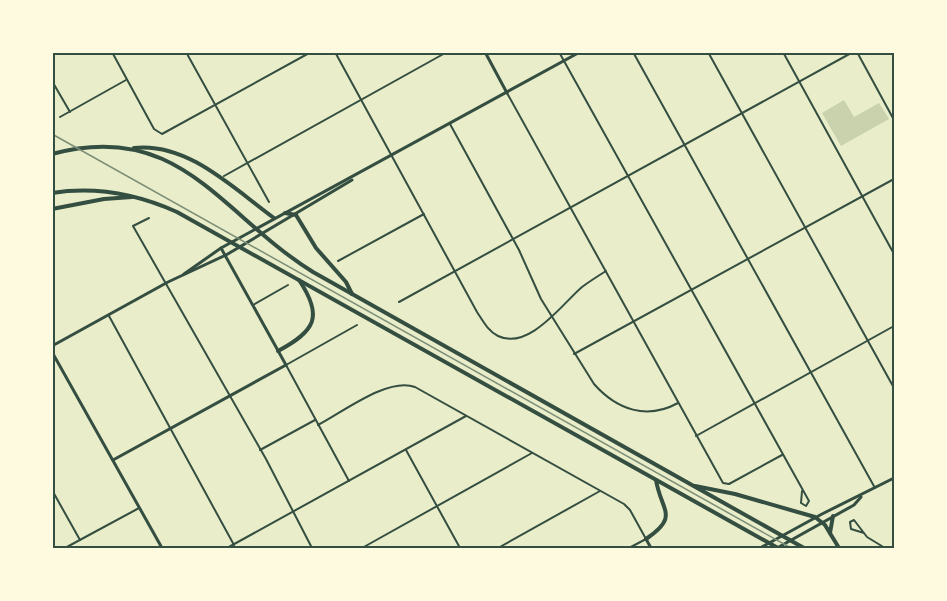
<svg xmlns="http://www.w3.org/2000/svg" width="947" height="601" font-family="Raleway,sans-serif">
	<style>
		.green { fill: #cad2ad }
		.lines { fill: none; stroke-linecap: round; stroke-linejoin: round }
		.minor { stroke: #344e41; stroke-width: 2 }
		.tertiary { stroke: #344e41; stroke-width: 3 }
		.secondary { stroke: #344e41; stroke-width: 3 }
		.motorway { stroke: #344e41; stroke-width: 4 }
		.rail { stroke: #7c8e77; stroke-width: 1.5 }
		.neatline { fill: none; stroke: #344e41; stroke-width: 2 }
	</style>
	<rect width="100%" height="100%" fill="#e9edc9"/>
	<polygon class="green" points="844,100 854,117 879,103 889,119 841,146 822,113"/>
	<g class="lines">
		<g class="minor">
			<polyline points="112,52 154,129 162,134 311,52"/>
			<polyline points="186,52 269,202"/>
			<path d="M335,52L477,312C483,321 488,331 498,336C529,351 563,303 582,287C590,281 598,276 606,271"/>
			<polyline points="559,52 809,501 806,506 801,503 802,491"/>
			<polyline points="633,52 875,488"/>
			<polyline points="708,52 894,388"/>
			<polyline points="783,52 894,254"/>
			<polyline points="857,52 894,120"/>
			<polyline points="52,81 70,112"/>
			<polyline points="507,93 723,483 729,484 782,455"/>
			<polyline points="60,117 126,80"/>
			<path d="M450,124L519,250L541,299L594,384C617,410 647,420 678,403"/>
			<polyline points="224,176 447,52"/>
			<polyline points="149,218 133,226 266,459 312,548"/>
			<polyline points="338,261 424,214"/>
			<polyline points="399,302 853,52"/>
			<polyline points="253,305 288,285"/>
			<polyline points="109,316 234,545"/>
			<polyline points="574,354 894,179"/>
			<path d="M318,425C343,412 388,377 415,387L624,504L630,510L646,539L629,548"/>
			<polyline points="696,436 894,326"/>
			<polyline points="260,450 315,420"/>
			<polyline points="406,450 460,548"/>
			<polyline points="349,481 286,365 357,325"/>
			<polyline points="52,490 80,540"/>
			<polyline points="864,533 851,529 850,522 854,520 867,537 885,548"/>
			<polyline points="65,548 139,508"/>
			<polyline points="227,548 466,416"/>
			<polyline points="362,548 532,453"/>
			<polyline points="498,548 600,491"/>
		</g>
		<g class="tertiary">
			<polyline points="113,460 286,365 221,248"/>
			<polyline points="646,539 651,548"/>
		</g>
		<g class="secondary">
			<polyline points="485,52 507,93"/>
			<polyline points="184,274 221,248 580,52"/>
			<polyline points="52,346 168,282 226,255 352,180"/>
			<polyline points="52,352 162,548"/>
			<polyline points="760,548 822,514 894,478"/>
			<polyline points="777,548 854,505 861,497"/>
		</g>
		<g class="motorway">
			<path d="M134,148C188,142 234,189 274,218"/>
			<path d="M52,154C180,119 221,215 313,272L804,548"/>
			<path d="M52,193C96,186 137,194 177,212L778,548"/>
			<polyline points="52,209 104,199 132,197"/>
			<polyline points="285,213 296,215 316,248 346,282 352,294"/>
			<path d="M278,351C315,331 324,317 299,280"/>
			<polyline points="695,486 735,494 815,517 825,525 839,548"/>
			<polyline points="830,533 833,516"/>
			<path d="M646,539C680,516 661,511 656,480"/>
		</g>
		<polyline class="rail" points="52,134 791,548"/>
	</g>
	<rect width="947" height="601" fill="none" stroke="#fefae0" stroke-width="108"/>
	<rect x="54" y="54" width="839" height="493" class="neatline"/>
</svg>
